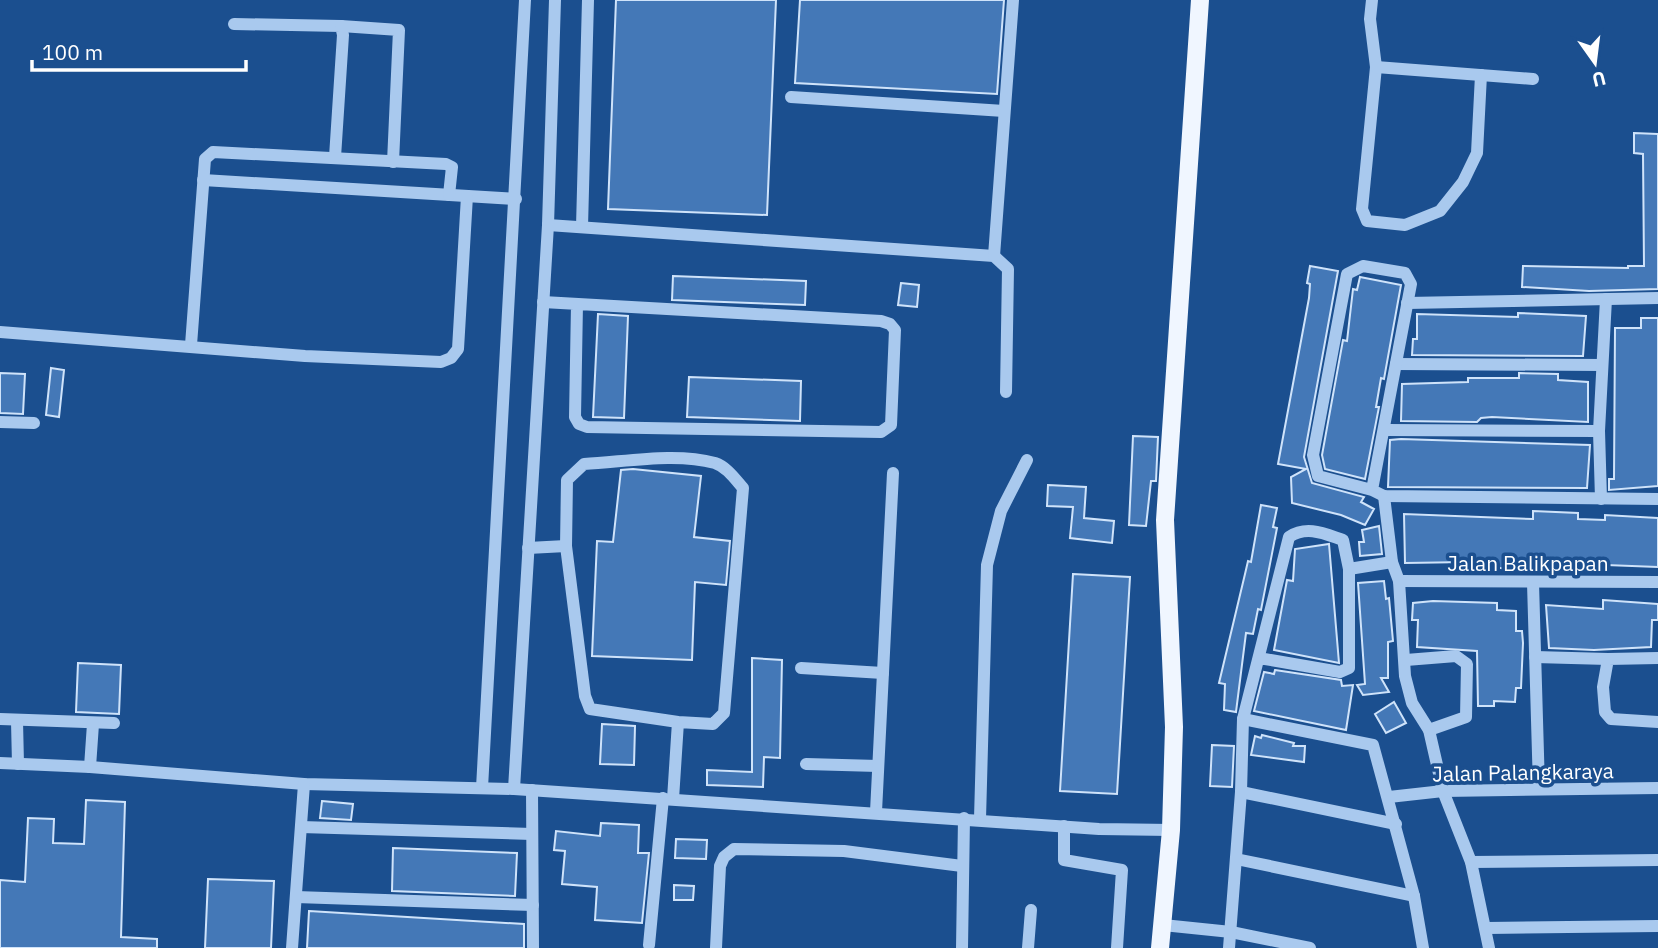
<svg xmlns="http://www.w3.org/2000/svg" width="1658" height="948" font-family="'IBM Plex Sans',sans-serif">
	<style>
		.building { fill: #4478b7; stroke: #cfe3fa; stroke-width: 2 }
		.lines { fill: none; stroke-linecap: round; stroke-linejoin: round }
		.minor { stroke: #a9c9ee; stroke-width: 12 }
		.major { stroke: #f0f6ff; stroke-width: 18 }
		.labels { text-anchor: middle; dominant-baseline: central; stroke-width: 7; stroke-linejoin: round; paint-order: stroke }
		.street-label { font-size: 21px; fill: #fff; stroke: #1b4f8f }
	</style>
	<rect width="100%" height="100%" fill="#1b4f8f"/>
	<g class="building">
		<polygon points="616,0 776,0 767,215 608,209"/>
		<polygon points="800,0 1004,0 997,94 795,83"/>
		<polygon points="1634,133 1658,134 1658,289 1589,291 1522,287 1523,266 1628,268 1628,266 1644,266 1643,154 1634,153"/>
		<polygon points="1310,266 1338,271 1304,457 1312,483 1364,497 1361,502 1374,509 1365,525 1341,515 1292,503 1291,477 1306,469 1278,464 1309,298 1310,284 1307,283"/>
		<polygon points="673,276 806,281 805,305 672,300"/>
		<polygon points="1360,277 1401,285 1384,379 1381,378 1376,407 1379,407 1365,479 1325,469 1322,455 1343,340 1347,341 1353,289 1357,290"/>
		<polygon points="901,283 919,285 917,307 898,305"/>
		<polygon points="1518,313 1586,316 1583,356 1412,355 1413,339 1417,339 1417,314 1518,317"/>
		<polygon points="598,314 628,316 624,418 593,417"/>
		<polygon points="1641,318 1658,318 1658,486 1609,490 1609,479 1614,479 1615,328 1641,328"/>
		<polygon points="51,368 64,370 59,417 46,415"/>
		<polygon points="0,373 25,374 23,414 0,413"/>
		<polygon points="1519,373 1558,374 1558,380 1588,382 1588,422 1492,417 1481,418 1477,422 1401,421 1402,384 1468,382 1468,378 1519,378"/>
		<polygon points="689,377 801,381 800,421 687,417"/>
		<polygon points="1133,436 1158,437 1156,481 1151,481 1146,526 1129,525"/>
		<polygon points="1401,439 1590,445 1587,488 1388,487 1390,440"/>
		<polygon points="633,469 701,476 694,537 730,541 726,585 695,582 692,660 592,656 597,541 613,542 621,470"/>
		<polygon points="1048,485 1086,487 1084,518 1114,521 1112,543 1070,538 1073,507 1047,506"/>
		<polygon points="1261,505 1277,508 1273,527 1277,528 1261,610 1258,609 1253,634 1246,633 1236,712 1224,710 1225,684 1219,683 1245,574 1248,561 1251,562"/>
		<polygon points="1533,511 1578,513 1578,519 1605,520 1605,515 1658,518 1658,567 1580,564 1580,569 1510,565 1510,569 1468,565 1468,562 1405,563 1404,514 1533,519"/>
		<polygon points="1379,526 1382,554 1360,556 1359,542 1364,542 1362,530"/>
		<polygon points="1329,544 1339,663 1274,650 1287,580 1293,581 1295,549"/>
		<polygon points="1073,574 1130,577 1117,794 1060,791"/>
		<polygon points="1384,581 1386,599 1389,598 1393,641 1388,642 1388,678 1381,678 1389,692 1363,695 1357,685 1365,684 1358,583"/>
		<polygon points="1603,600 1658,604 1658,620 1652,620 1651,647 1594,650 1549,648 1546,605 1603,609"/>
		<polygon points="1433,601 1497,603 1497,610 1516,611 1516,631 1522,631 1523,643 1521,688 1516,688 1515,702 1494,701 1494,706 1478,706 1477,651 1417,647 1418,620 1412,620 1413,603"/>
		<polygon points="752,658 782,660 780,758 764,757 763,787 707,785 707,770 752,772"/>
		<polygon points="78,663 121,665 119,714 76,712"/>
		<polygon points="1275,670 1341,680 1342,686 1353,685 1346,730 1254,711 1264,672 1274,674"/>
		<polygon points="1394,702 1406,723 1386,733 1375,714"/>
		<polygon points="602,724 635,726 634,765 600,764"/>
		<polygon points="1262,735 1294,743 1293,746 1305,746 1304,762 1251,755 1255,736 1261,738"/>
		<polygon points="1212,745 1234,746 1232,787 1210,786"/>
		<polygon points="86,800 125,802 121,937 157,939 157,948 0,948 0,880 25,882 28,818 54,819 53,843 84,844"/>
		<polygon points="322,801 353,804 351,820 320,818"/>
		<polygon points="601,823 639,825 638,853 649,853 642,923 595,920 597,887 562,884 565,851 554,850 556,831 600,836"/>
		<polygon points="676,839 707,840 706,859 675,858"/>
		<polygon points="393,848 517,853 515,896 392,891"/>
		<polygon points="208,879 274,881 271,948 205,948"/>
		<polygon points="674,885 694,886 693,900 674,900"/>
		<polygon points="309,911 524,924 524,948 307,948"/>
	</g>
	<g class="lines">
		<g class="minor">
			<polyline points="1372,0 1370,19 1376,67 1362,209 1367,221 1405,225 1440,211 1463,182 1477,153 1481,75"/>
			<polyline points="234,24 341,26 343,35 335,157"/>
			<polyline points="341,26 399,30 393,162"/>
			<polyline points="1376,67 1533,79"/>
			<polyline points="791,97 1004,111"/>
			<polyline points="203,180 516,199"/>
			<polyline points="548,225 994,256 1008,269 1006,392"/>
			<polyline points="582,227 588,0"/>
			<polyline points="994,256 1013,0"/>
			<polyline points="543,302 881,321 890,324 895,330 891,425 881,432 587,427 579,424 575,417 577,304"/>
			<polyline points="1407,303 1658,298"/>
			<polyline points="0,332 305,356 441,362 451,358 458,349 467,196"/>
			<polyline points="191,345 205,159 213,152 446,164 452,167 449,195"/>
			<polyline points="1396,364 1602,365"/>
			<polyline points="0,422 34,423"/>
			<polyline points="1386,430 1599,431"/>
			<polyline points="1372,490 1411,284 1405,273 1363,266 1347,274 1313,455 1318,476 1372,490 1384,496 1658,499"/>
			<polyline points="1384,496 1392,562 1399,581 1405,676 1412,703 1429,730 1443,791 1471,862 1489,948"/>
			<polyline points="1601,499 1599,431 1606,299"/>
			<polyline points="528,548 566,546"/>
			<polyline points="1349,569 1392,562"/>
			<polyline points="1399,581 1658,582"/>
			<polyline points="1533,583 1539,788"/>
			<polyline points="1535,657 1608,659"/>
			<polyline points="1658,658 1608,659 1603,687 1605,712 1611,719 1658,722"/>
			<polyline points="1406,660 1456,656 1467,664 1466,717 1429,730"/>
			<polyline points="801,668 883,673"/>
			<polyline points="0,719 114,723"/>
			<polyline points="1243,719 1373,745 1414,896 1423,948"/>
			<polyline points="17,721 18,764"/>
			<polyline points="0,763 90,767 304,784 514,789 1099,829 1171,830"/>
			<polyline points="806,764 878,766"/>
			<polyline points="90,767 93,724"/>
			<polyline points="482,788 525,0"/>
			<polyline points="514,789 548,225 555,0"/>
			<polyline points="532,790 533,948"/>
			<polyline points="1241,792 1396,824"/>
			<polyline points="1389,797 1443,791 1658,788"/>
			<path d="M673,799L678,722L713,724L724,713L743,488C735,479 727,467 715,463C675,452 625,462 584,464L567,480L566,546L585,696L590,709L678,722"/>
			<polyline points="876,812 893,473"/>
			<polyline points="980,819 987,565 1001,511 1027,460"/>
			<polyline points="1064,826 1064,860 1122,870 1117,948"/>
			<polyline points="301,827 532,834"/>
			<polyline points="1236,859 1414,896"/>
			<polyline points="1471,862 1658,860"/>
			<polyline points="296,897 533,905"/>
			<polyline points="1163,925 1231,932 1310,948"/>
			<polyline points="1487,928 1658,926"/>
			<polyline points="649,945 663,798"/>
			<polyline points="292,948 304,784"/>
			<polyline points="716,948 720,866 724,857 734,849 844,851 962,866"/>
			<polyline points="962,948 964,818"/>
			<polyline points="1028,948 1031,910"/>
			<path d="M1229,948L1241,792L1243,719L1289,537C1307,525 1325,534 1343,540L1349,569V668L1340,672L1259,658"/>
		</g>
		<polyline class="major" points="1160,948 1171,830 1174,727 1165,520 1200,0"/>
	</g>
	<g class="labels">
		<g class="street-label">
			<text x="1528" y="563">Jalan Balikpapan</text>
			<text transform="translate(1523 772) rotate(-1)">Jalan Palangkaraya</text>
		</g>
	</g>
	<g transform="translate(1595 63) rotate(166)" stroke="#1b4f8f" stroke-width="5" paint-order="stroke">
	<path d="M0-5L12 26L0 18L-12 26Z" fill="#ffffff"/>
	<text y="-10" font-size="19" font-weight="bold" text-anchor="middle" fill="#ffffff">U</text>
	</g>
	<path d="M32 60v10h214v-10" fill="none" stroke="#ffffff" stroke-width="3.5"/>
	<text x="42" y="60" font-size="21" fill="#ffffff" stroke="#1b4f8f" stroke-width="5" paint-order="stroke">100 m</text>
</svg>
